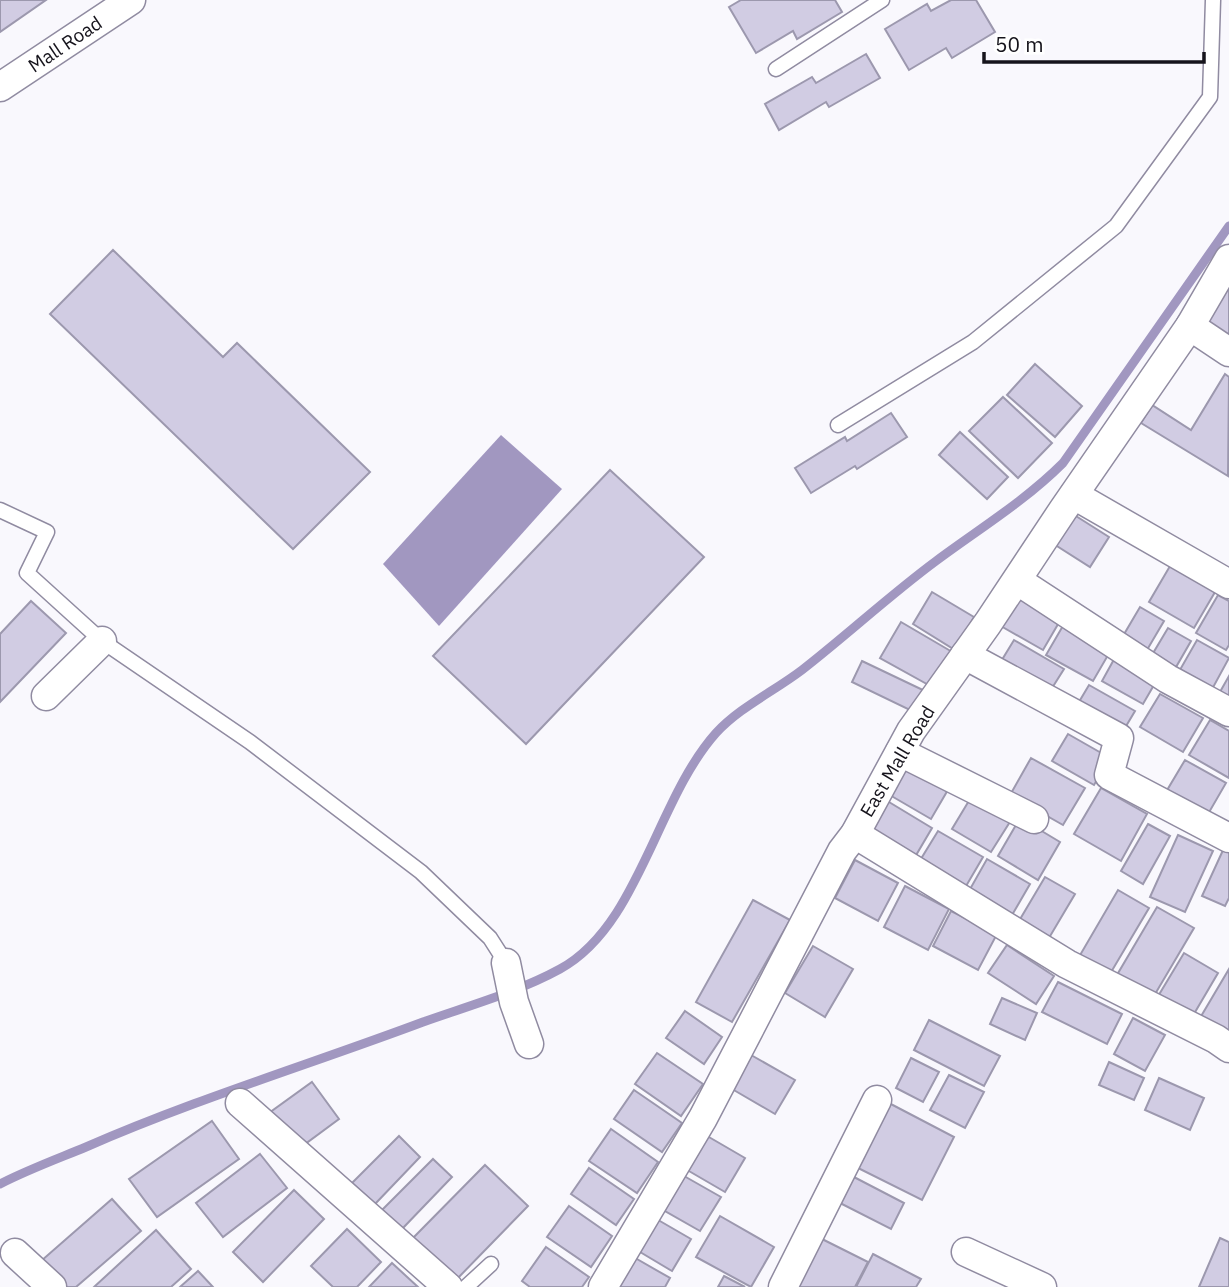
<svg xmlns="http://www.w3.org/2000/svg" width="1229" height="1287" font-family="'IBM Plex Sans',sans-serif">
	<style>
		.water { fill: #a197c0 }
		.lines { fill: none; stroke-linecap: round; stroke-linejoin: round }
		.stream { stroke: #a197c0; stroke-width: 9 }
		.building { fill: #d1cce3; stroke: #9c98ae; stroke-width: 2 }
		.lane-casing { stroke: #908ba1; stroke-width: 17 }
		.street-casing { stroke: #908ba1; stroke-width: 31 }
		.lane { stroke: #fff; stroke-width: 14 }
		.street { stroke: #fff; stroke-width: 28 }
		.labels { text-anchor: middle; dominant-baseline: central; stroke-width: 5; stroke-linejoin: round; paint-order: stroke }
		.street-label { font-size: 19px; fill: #16141c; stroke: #fff }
	</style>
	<rect width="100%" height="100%" fill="#f9f8fd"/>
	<polygon class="water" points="501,435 562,489 439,626 383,564"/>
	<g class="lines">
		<path class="stream" d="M0,1184C27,1170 57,1159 86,1147C196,1099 311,1064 423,1022C468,1006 518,992 560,969C639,926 656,800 716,733C740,707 773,692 802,670C847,635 890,595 936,561C979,529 1025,501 1063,463L1229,226"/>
	</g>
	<g class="building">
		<polygon points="0,0 46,0 0,32"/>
		<polygon points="741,0 835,0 842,12 797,39 793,31 756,53 729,7"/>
		<polygon points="951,0 976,0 995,32 952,58 946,48 909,70 885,29 927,4 931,11"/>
		<polygon points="866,54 880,78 829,107 826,102 779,130 765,104 812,77 816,83"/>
		<polygon points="113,250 223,357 237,343 370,472 293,549 50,314"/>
		<polygon points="1229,286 1229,339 1205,325"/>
		<polygon points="1035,364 1082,406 1055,437 1007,395"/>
		<polygon points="1225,374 1229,377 1228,476 1141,423 1152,405 1191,430"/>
		<polygon points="1003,397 1052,443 1018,478 969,431"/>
		<polygon points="891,413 907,437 857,469 855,466 811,493 795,468 845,437 847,441"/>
		<polygon points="960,432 1008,477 987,499 939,455"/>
		<polygon points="610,470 704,557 526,744 433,656"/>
		<polygon points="1068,511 1109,537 1090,567 1049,541"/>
		<polygon points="1170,566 1215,592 1194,628 1149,602"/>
		<polygon points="932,592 974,617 955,650 913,624"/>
		<polygon points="1017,594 1061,619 1043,650 999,625"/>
		<polygon points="1218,595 1229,601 1229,645 1226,650 1196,633"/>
		<polygon points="31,601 66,633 0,702 0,634"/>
		<polygon points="1140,607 1164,621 1147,650 1123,636"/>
		<polygon points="901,622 954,653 934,688 880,658"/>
		<polygon points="1064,624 1111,650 1093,681 1046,655"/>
		<polygon points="1168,628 1191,641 1172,674 1149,660"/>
		<polygon points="1014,640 1064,669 1047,696 997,668"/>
		<polygon points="1197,640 1229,658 1210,693 1177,675"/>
		<polygon points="1117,654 1158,678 1143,704 1102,681"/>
		<polygon points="862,661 925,691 914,712 852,682"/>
		<polygon points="1229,676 1229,707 1216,699"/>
		<polygon points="1089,685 1135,711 1119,738 1073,712"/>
		<polygon points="1160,694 1203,718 1183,752 1140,727"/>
		<polygon points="1210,720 1229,731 1229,778 1189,755"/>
		<polygon points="1068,734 1110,758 1094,785 1052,761"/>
		<polygon points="1031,758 1085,788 1063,825 1010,795"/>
		<polygon points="1185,760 1226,783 1204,821 1163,797"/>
		<polygon points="906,763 949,788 931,819 888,794"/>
		<polygon points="1101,788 1147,814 1121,861 1074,834"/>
		<polygon points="973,794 1013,817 991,852 952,829"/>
		<polygon points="884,799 932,828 912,862 864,833"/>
		<polygon points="1020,818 1060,842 1038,880 998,856"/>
		<polygon points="1148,824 1170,836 1143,884 1121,871"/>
		<polygon points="938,831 983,857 962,893 916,867"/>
		<polygon points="1178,835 1213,851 1185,912 1150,897"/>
		<polygon points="1224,848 1229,851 1229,898 1225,906 1202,896"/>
		<polygon points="987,859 1030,884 1008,922 965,898"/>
		<polygon points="855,860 898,883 878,921 835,898"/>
		<polygon points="1045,877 1075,894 1046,943 1016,926"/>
		<polygon points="905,886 949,909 928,950 884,927"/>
		<polygon points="1118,890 1149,908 1107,979 1076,962"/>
		<polygon points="753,900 790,920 732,1022 696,1002"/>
		<polygon points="1157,907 1194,928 1151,1001 1114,980"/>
		<polygon points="951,911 997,934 978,970 933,946"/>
		<polygon points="1007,945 1054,976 1036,1004 988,973"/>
		<polygon points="813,946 853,969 825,1017 785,993"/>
		<polygon points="1184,953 1218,973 1191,1019 1157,998"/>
		<polygon points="1229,969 1229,1035 1200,1018"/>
		<polygon points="1058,982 1122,1014 1107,1044 1042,1012"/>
		<polygon points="1002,998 1037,1013 1025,1040 990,1024"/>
		<polygon points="685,1011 722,1037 704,1064 666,1038"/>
		<polygon points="1133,1018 1165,1035 1145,1071 1114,1054"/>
		<polygon points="929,1020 1000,1056 984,1086 914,1050"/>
		<polygon points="657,1053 703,1084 681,1116 635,1084"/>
		<polygon points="751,1055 795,1080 775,1114 732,1089"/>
		<polygon points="911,1058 939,1072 923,1102 896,1088"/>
		<polygon points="1109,1062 1144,1078 1134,1100 1099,1085"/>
		<polygon points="949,1075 984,1092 965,1128 930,1110"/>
		<polygon points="1159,1078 1204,1098 1190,1130 1145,1110"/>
		<polygon points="312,1082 339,1119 297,1150 269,1113"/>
		<polygon points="634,1090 682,1123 662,1152 614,1119"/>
		<polygon points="887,1102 954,1137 922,1200 854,1166"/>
		<polygon points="212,1121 239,1159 157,1217 129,1179"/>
		<polygon points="611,1129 658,1162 637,1193 589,1161"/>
		<polygon points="702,1133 745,1158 725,1192 682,1167"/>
		<polygon points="399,1136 420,1157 375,1204 352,1183"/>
		<polygon points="260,1154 287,1188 223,1237 196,1203"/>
		<polygon points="433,1159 452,1177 402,1229 382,1210"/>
		<polygon points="485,1165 528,1206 455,1281 411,1240"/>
		<polygon points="589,1168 634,1199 616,1225 571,1194"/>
		<polygon points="677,1172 721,1197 700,1231 658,1207"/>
		<polygon points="852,1176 904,1203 891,1229 838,1202"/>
		<polygon points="294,1190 324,1219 263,1282 233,1252"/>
		<polygon points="112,1199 141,1231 76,1287 64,1287 41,1261"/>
		<polygon points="569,1206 612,1236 591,1267 547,1237"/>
		<polygon points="720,1216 774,1247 751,1287 696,1257"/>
		<polygon points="653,1217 691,1239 672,1271 635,1249"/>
		<polygon points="347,1229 381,1262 357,1287 333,1287 311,1266"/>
		<polygon points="156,1230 191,1269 171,1287 94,1287"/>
		<polygon points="1220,1238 1229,1242 1229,1287 1199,1287"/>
		<polygon points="822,1239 868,1262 855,1287 797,1287"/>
		<polygon points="546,1247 589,1277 582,1287 530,1287 522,1281"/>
		<polygon points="873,1254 921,1279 916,1287 856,1287"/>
		<polygon points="630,1255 670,1278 665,1287 613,1287"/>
		<polygon points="392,1263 418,1287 369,1287"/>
		<polygon points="198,1271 213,1287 180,1287"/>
		<polygon points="724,1276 745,1287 718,1287"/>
	</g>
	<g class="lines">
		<g class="lane-casing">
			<g id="lane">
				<polyline points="776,69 882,0"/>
				<polyline points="838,425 973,342 1116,226 1210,97 1213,0"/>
				<polyline points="0,510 47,532 27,573 102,641 250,742 421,872 490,938 506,963"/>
				<polyline points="466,1287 491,1264"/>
			</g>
		</g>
		<g class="street-casing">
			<g id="street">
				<polyline points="0,87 131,0"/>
				<polyline points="1190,326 1229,352"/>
				<polyline points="1074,495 1229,584"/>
				<polyline points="1018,581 1168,679 1229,712"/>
				<polyline points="965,655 1119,738 1109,775 1229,838"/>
				<polyline points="46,696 102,641"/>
				<polyline points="900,752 1034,819"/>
				<polyline points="855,834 1067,964 1216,1039 1229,1048"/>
				<polyline points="506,963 514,1002 529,1044"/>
				<polyline points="240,1103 448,1287"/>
				<polyline points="966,1252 1042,1287"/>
				<polyline points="15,1253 52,1287"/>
				<polyline points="603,1287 703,1118 842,851 855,834 911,731 988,623 1063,510 1190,326 1229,259"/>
				<polyline points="783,1287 877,1100"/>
			</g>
		</g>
		<use href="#lane" class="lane"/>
		<use href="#street" class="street"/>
	</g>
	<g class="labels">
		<g class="street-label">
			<text transform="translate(65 44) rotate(-34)">Mall Road</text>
			<text transform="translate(897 761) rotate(-59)">East Mall Road</text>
		</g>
	</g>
	<path d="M984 52v10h220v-10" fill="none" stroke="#16141c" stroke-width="3.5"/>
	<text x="995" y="52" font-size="21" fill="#16141c" stroke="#ffffff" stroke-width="5" paint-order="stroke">50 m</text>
</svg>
